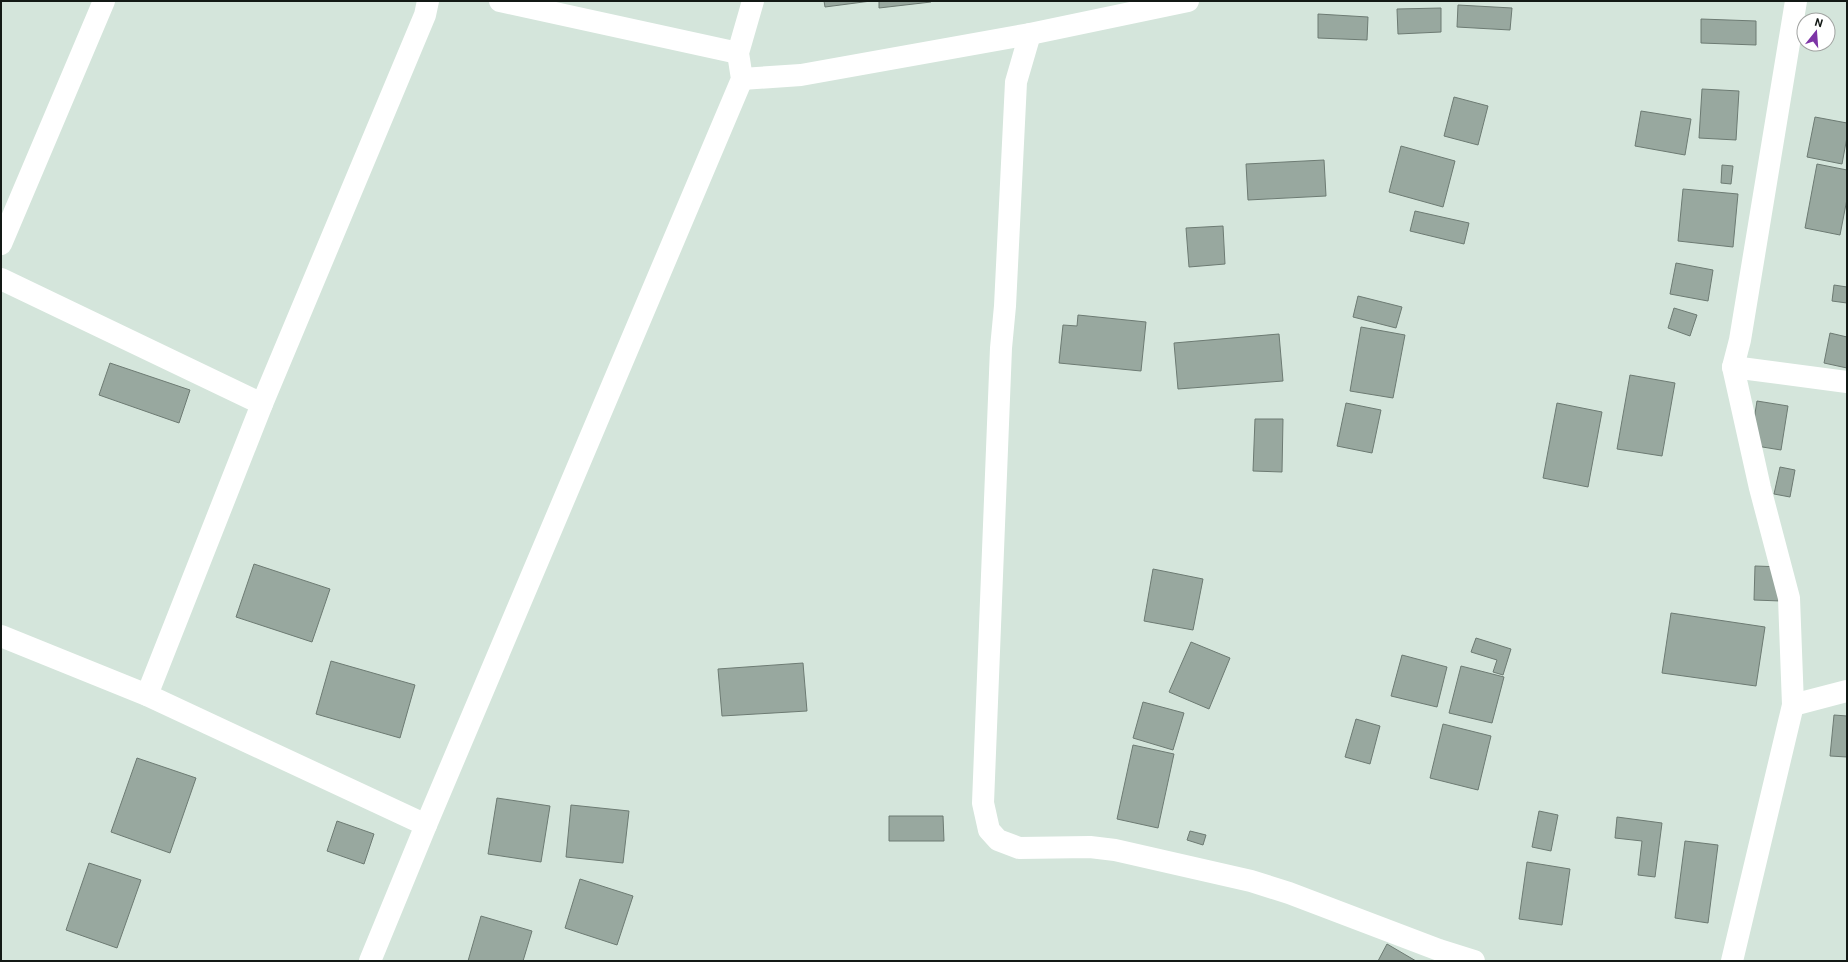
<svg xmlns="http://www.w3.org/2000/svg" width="1848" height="962" font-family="Roboto,sans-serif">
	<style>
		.building { fill: #98a89f; stroke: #6d7b73 }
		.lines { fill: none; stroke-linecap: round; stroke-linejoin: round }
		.minor { stroke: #fff; stroke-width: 22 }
	</style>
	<rect width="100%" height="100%" fill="#d4e5db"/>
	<g class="building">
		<polygon points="824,1 871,1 825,7"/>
		<polygon points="879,1 931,1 931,2 879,8"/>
		<polygon points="1458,5 1512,8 1510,30 1457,27"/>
		<polygon points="1441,8 1441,32 1398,34 1397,9"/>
		<polygon points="1318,14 1368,17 1367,40 1318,38"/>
		<polygon points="1701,19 1756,21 1756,45 1701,43"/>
		<polygon points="1702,89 1739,91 1736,140 1699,138"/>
		<polygon points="1454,97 1488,106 1478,145 1444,136"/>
		<polygon points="1641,111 1691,119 1685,155 1635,146"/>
		<polygon points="1815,117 1847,123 1847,137 1842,164 1807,157"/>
		<polygon points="1401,146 1455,161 1443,207 1389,192"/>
		<polygon points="1324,160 1326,196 1248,200 1246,164"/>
		<polygon points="1817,164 1847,170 1847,199 1840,235 1805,228"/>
		<polygon points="1722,165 1733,166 1731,184 1721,183"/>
		<polygon points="1683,189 1738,194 1733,247 1678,241"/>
		<polygon points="1415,211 1469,223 1464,244 1410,231"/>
		<polygon points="1223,226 1225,264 1189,267 1186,228"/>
		<polygon points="1676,263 1713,270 1708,301 1670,294"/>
		<polygon points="1834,285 1847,287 1847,303 1832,301"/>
		<polygon points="1358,296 1402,307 1396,328 1353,317"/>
		<polygon points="1674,308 1697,315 1690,336 1668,328"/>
		<polygon points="1078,315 1146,322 1141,371 1059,363 1063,325 1077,326"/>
		<polygon points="1361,327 1405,335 1393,398 1350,391"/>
		<polygon points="1830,333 1847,337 1847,368 1824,363"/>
		<polygon points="1279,334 1283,381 1178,389 1174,343"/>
		<polygon points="110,363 190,390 179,423 99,395"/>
		<polygon points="1630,375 1675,383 1662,456 1617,449"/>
		<polygon points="1757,401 1788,406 1781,450 1750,445"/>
		<polygon points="1346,403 1381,410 1372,453 1337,446"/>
		<polygon points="1557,403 1602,412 1588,487 1543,478"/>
		<polygon points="1255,419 1283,419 1282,472 1253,471"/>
		<polygon points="1780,467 1795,470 1790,497 1774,494"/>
		<polygon points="254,564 330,589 312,642 236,617"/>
		<polygon points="1755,566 1783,567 1781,601 1754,600"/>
		<polygon points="1153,569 1203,579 1193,630 1144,621"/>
		<polygon points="1671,613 1765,627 1756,686 1662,673"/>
		<polygon points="1476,638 1511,649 1503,675 1493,672 1497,660 1471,652"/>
		<polygon points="1191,642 1230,658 1209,709 1169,692"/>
		<polygon points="1402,655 1447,667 1437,707 1391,696"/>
		<polygon points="331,661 415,685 400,738 316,714"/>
		<polygon points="803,663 807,711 722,716 718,669"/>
		<polygon points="1461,666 1504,677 1492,723 1449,713"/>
		<polygon points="1143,702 1184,713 1173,750 1133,738"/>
		<polygon points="1834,715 1847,716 1847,757 1830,756"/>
		<polygon points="1356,719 1380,726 1370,764 1345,757"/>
		<polygon points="1443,724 1491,736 1478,790 1430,778"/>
		<polygon points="1133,745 1174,754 1158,828 1117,819"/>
		<polygon points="137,758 196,778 170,853 111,832"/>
		<polygon points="497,798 550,806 541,862 488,854"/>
		<polygon points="571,805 629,811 623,863 566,857"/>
		<polygon points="1539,811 1558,815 1551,851 1532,847"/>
		<polygon points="889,816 943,816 944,841 889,841"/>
		<polygon points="1617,817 1662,823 1655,877 1638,875 1642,841 1615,838"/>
		<polygon points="337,821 374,834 364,864 327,851"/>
		<polygon points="1190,831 1206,835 1203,845 1187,840"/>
		<polygon points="1685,841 1718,845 1708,923 1675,918"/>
		<polygon points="1527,862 1570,869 1562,925 1519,919"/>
		<polygon points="89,863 141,880 117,948 66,930"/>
		<polygon points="580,879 633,896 617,945 565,928"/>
		<polygon points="481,916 532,931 523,961 468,961"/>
		<polygon points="1387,944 1416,961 1378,961"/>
	</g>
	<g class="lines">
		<g class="minor">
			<polyline points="500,1 738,53"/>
			<polyline points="1030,34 1016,82 1005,306 1001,348 983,803 989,830 998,840 1019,848 1090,847 1115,850 1251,881 1289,893 1439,950 1474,961"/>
			<polyline points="742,79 801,75 1030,34 1188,1"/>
			<polyline points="1,244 104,1"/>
			<polyline points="1,279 262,404"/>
			<polyline points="1733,367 1847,382"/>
			<polyline points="1,636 147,695 426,825"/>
			<polyline points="147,695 262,404 425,15 428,1"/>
			<polyline points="1793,705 1847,691"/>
			<polyline points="370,961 426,825 742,79 738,53 753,1"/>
			<polyline points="1732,961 1793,705 1789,598 1760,488 1733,367 1740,340 1796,1"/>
		</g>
	</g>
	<rect width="1848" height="962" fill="none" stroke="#131915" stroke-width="4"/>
	<g transform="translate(1816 32) rotate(17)"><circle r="19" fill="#ffffff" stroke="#a1a3a1"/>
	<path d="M0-3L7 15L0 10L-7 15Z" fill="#7d34a6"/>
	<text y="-6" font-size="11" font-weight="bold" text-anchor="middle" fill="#131915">N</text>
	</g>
</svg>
